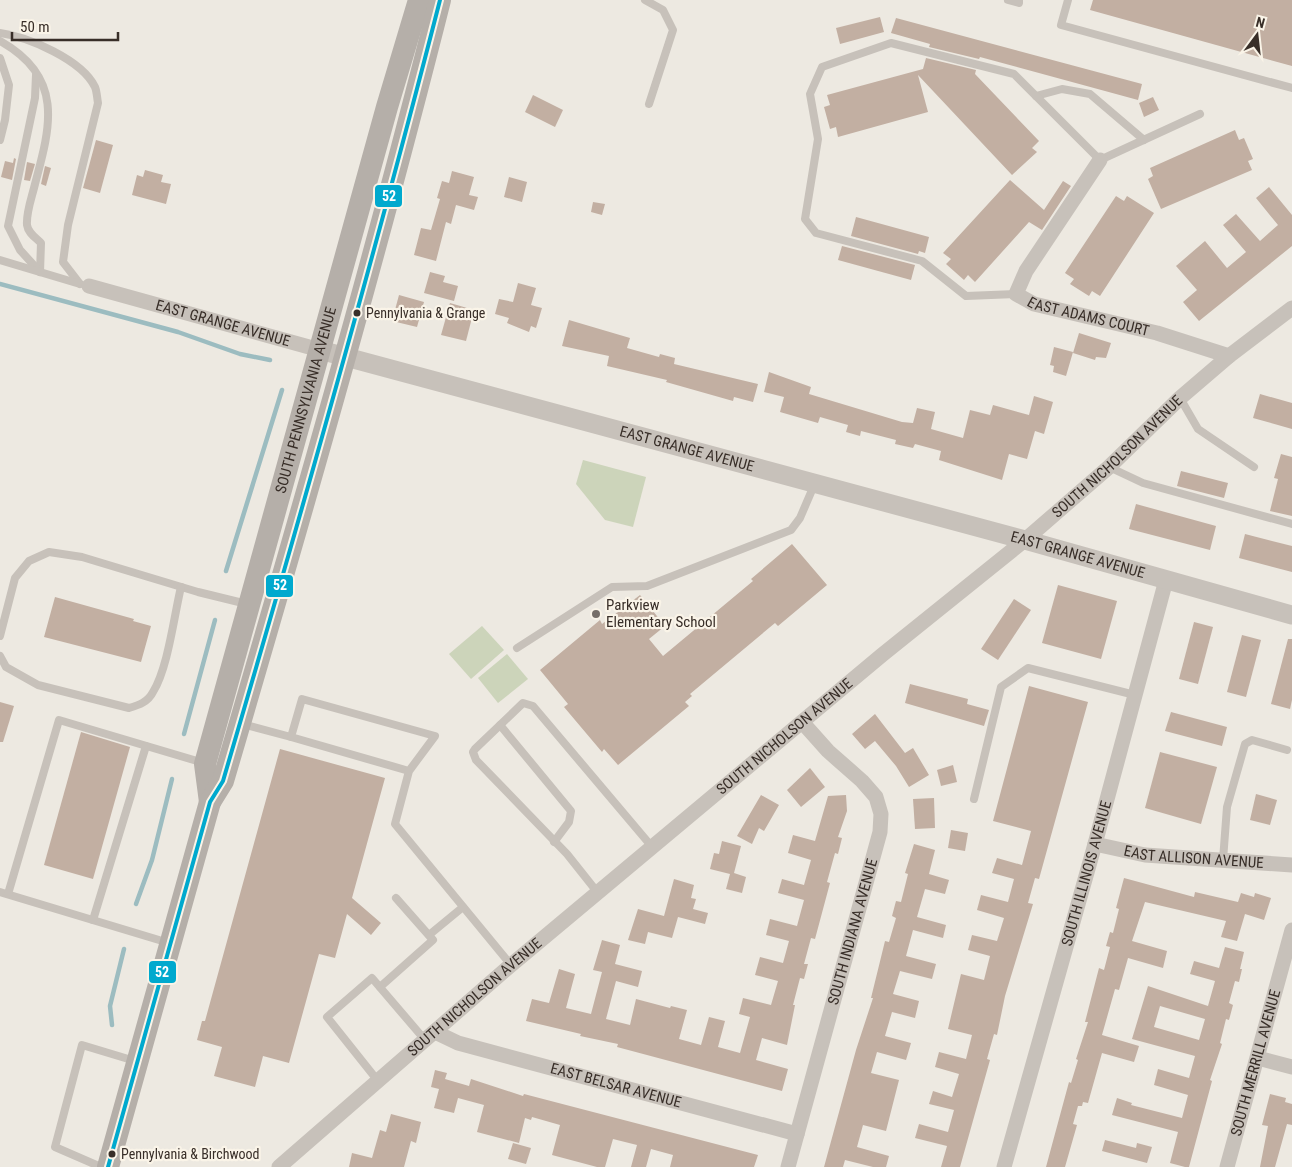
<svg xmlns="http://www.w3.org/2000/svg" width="1292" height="1167" font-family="'Roboto Condensed',sans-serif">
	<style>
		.green { fill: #ccd4ba }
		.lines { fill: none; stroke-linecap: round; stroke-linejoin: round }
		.stream { stroke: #9cbcc0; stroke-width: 4.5 }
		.building { fill: #c2afa2; fill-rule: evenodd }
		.service { stroke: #c7c1ba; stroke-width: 8 }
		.minor { stroke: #c7c1ba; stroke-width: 15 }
		.tertiary { stroke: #c7c1ba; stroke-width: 19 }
		.primary { stroke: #b5afa9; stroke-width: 22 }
		.bus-1-casing { stroke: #faf4e8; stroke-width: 8 }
		.bus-1 { stroke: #00a9ce; stroke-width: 4 }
		.bus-dot { fill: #382e28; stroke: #faf4e8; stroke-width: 2 }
		.poi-dot { fill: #776f69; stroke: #faf4e8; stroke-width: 2 }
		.labels { text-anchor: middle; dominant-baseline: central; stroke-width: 4.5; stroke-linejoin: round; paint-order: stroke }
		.bus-label { font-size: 14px; fill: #382e28; stroke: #faf4e8; text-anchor: start }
		.street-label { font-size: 15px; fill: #382e28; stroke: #faf4e8 }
		.poi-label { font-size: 15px; fill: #382e28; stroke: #faf4e8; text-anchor: start }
		.line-badge { stroke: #faf4e8; stroke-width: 2 }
		.badge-label { font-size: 14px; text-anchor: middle; font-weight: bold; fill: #fff }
	</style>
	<rect width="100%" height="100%" fill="#ede9e1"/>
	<g class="green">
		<polygon points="583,460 646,477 633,527 605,520 576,484"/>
		<polygon points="482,626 504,650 471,679 449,654"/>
		<polygon points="507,654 528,679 498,703 478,678"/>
	</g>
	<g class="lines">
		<g class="stream">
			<polyline points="0,284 178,332 240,354 270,360"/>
			<polyline points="226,571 282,390"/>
			<polyline points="184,734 215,620"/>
			<polyline points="136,904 152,860 172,779"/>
			<polyline points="112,1025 110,1006 124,949"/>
		</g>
	</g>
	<g class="building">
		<polygon points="1093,0 1292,0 1292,66 1090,10"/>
		<polygon points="880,17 884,32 840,44 836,28"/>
		<polygon points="896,18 1142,84 1138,100 980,57 979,59 929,47 930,44 891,33"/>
		<polygon points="926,58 976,70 975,74 1039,141 1032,148 1037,152 1012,175 918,75 928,112 838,137 836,127 830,129 824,107 830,105 827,95 923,69"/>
		<polygon points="533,95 563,110 555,127 525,112"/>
		<polygon points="1153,97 1159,110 1144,117 1139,103"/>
		<polygon points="1235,130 1239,140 1244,138 1253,159 1248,161 1252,170 1161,209 1148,179 1153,176 1150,168"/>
		<polygon points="96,140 113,145 100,193 83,188"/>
		<polygon points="14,158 16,159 12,180 1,177 5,161 13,163"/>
		<polygon points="27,162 35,164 30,181 24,180"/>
		<polygon points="45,166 51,168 46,186 41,184"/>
		<polygon points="145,170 163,175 161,182 171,184 166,204 132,195 137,175 143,177"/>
		<polygon points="452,171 474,177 469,195 478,197 474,210 456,205 451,224 446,222 436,261 414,255 421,228 431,230 440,199 437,198 442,181 449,183"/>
		<polygon points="509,177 527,182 522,202 504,197"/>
		<polygon points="1010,180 1044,210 1063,181 1071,186 1042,230 1029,222 975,282 968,275 964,280 946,264 951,259 943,253"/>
		<polygon points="1269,187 1292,215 1292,246 1199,321 1183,302 1197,290 1176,266 1205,241 1227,268 1246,252 1223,225 1236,214 1260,241 1278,225 1256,198"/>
		<polygon points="1116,196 1124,201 1127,196 1154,213 1100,296 1092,291 1089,296 1070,284 1074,279 1065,273"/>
		<polygon points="593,202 605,204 602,215 591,212"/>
		<polygon points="856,217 929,237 925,253 919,251 918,254 851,236"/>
		<polygon points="842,246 915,265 911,280 838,260"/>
		<polygon points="430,272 445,276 443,282 458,286 454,301 424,293"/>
		<polygon points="518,283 536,288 531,305 542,308 536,328 531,326 529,332 507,323 509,318 495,314 499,299 513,302"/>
		<polygon points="399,295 424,302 417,327 392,321"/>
		<polygon points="450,303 474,310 466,341 441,335"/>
		<polygon points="569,320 630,338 627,348 659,357 660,354 675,358 674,364 758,384 753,402 734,397 733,401 666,382 667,380 607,366 609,356 562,346"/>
		<polygon points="1079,333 1111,343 1106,358 1096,357 1095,360 1073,353"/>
		<polygon points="1054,347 1073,352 1066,376 1053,372 1054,366 1050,365"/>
		<polygon points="769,372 811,387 809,394 902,422 913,423 917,408 935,412 931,429 963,438 970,410 990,415 993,405 1029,415 1034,396 1053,402 1044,434 1035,431 1027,459 1009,454 1002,480 939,460 941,451 915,444 913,448 895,444 896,440 861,431 860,436 846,432 848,425 820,417 818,423 780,412 784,397 764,392"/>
		<polygon points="1260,394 1292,403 1292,429 1253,418"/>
		<polygon points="1281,454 1292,457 1292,516 1270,511 1278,479 1274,478"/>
		<polygon points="1181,471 1228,483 1224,498 1177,486"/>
		<polygon points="1136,504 1216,526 1210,550 1129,529"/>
		<polygon points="1245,534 1292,546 1292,572 1239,558"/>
		<polygon points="792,544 827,585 778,626 775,623 690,694 692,696 685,702 689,706 618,765 604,749 602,752 564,707 568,704 540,670 600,620 602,624 640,595 665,626 649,639 663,656 753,581 751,579"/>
		<polygon points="1058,585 1117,601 1101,659 1042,643"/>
		<polygon points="55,597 134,619 133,621 151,626 141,662 44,637"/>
		<polygon points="1014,599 1031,610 998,660 981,649"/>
		<polygon points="1194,622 1213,627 1198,684 1179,679"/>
		<polygon points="1242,635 1261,640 1246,697 1227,692"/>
		<polygon points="1288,639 1292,639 1292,700 1290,709 1271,704"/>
		<polygon points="910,684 968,699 967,704 989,710 984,726 905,703"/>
		<polygon points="1029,686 1088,702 1039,879 1035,878 1028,903 1033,904 1005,996 997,1035 994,1034 987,1059 990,1060 960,1167 941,1167 947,1146 915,1138 919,1124 948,1132 954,1110 929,1104 933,1091 952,1097 959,1074 935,1067 939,1052 966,1059 972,1035 948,1029 961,974 984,980 990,956 968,950 972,935 997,941 1004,918 977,910 981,895 1008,902 1014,879 992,873 997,858 1022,865 1031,831 993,821"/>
		<polygon points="0,702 14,706 3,742 0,742"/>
		<polygon points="1171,712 1227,727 1222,746 1165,731"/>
		<polygon points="875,714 905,753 913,748 929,775 909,787 896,766 875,741 865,749 852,734"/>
		<polygon points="81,732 130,747 93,879 44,865"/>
		<polygon points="280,749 385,778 352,898 381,923 371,935 347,914 335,958 319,954 289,1063 263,1056 255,1087 214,1076 222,1047 197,1040 202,1021 205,1021"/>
		<polygon points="1160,752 1217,767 1201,824 1145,808"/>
		<polygon points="953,765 957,782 941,786 937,770"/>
		<polygon points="810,768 825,787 801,807 787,790"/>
		<polygon points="1256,794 1277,800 1270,825 1250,820"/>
		<polygon points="761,795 779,805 764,831 759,828 752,844 737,836"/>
		<polygon points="846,795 847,811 838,837 842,838 838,854 835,853 827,882 830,883 815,939 811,938 804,964 808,964 804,979 800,978 793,1005 795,1005 787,1045 762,1038 756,1060 788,1069 782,1091 617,1047 618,1044 580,1036 581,1034 526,1021 532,999 549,1003 559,969 575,974 566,1008 591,1014 602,972 593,970 602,940 620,945 615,964 642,971 638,987 616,981 606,1019 630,1025 636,999 670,1008 671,1006 687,1010 679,1039 701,1045 709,1017 725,1021 718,1047 740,1053 750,1017 739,1014 743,998 771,1005 778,981 755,975 760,957 783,963 789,941 766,935 770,919 797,926 804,900 778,893 782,879 804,885 811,860 788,853 793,835 815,841 828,796"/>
		<polygon points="934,798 935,828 915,829 913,799"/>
		<polygon points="951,830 968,833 965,851 948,848"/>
		<polygon points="722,841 741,846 734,873 746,877 742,893 726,889 730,874 710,869 714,853 719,854"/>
		<polygon points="914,844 935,850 929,874 949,880 945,894 925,889 917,917 946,925 943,938 913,930 906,956 936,964 932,979 900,971 893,994 919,1001 915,1018 892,1012 885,1036 911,1043 906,1060 877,1052 871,1073 899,1080 886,1131 863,1125 857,1147 889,1156 886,1167 873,1167 845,1160 843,1167 824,1167 856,1050 873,998 871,998 885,941 889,942 896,918 892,916 896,901 901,902 908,874 905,873"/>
		<polygon points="1124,878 1194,897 1195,892 1238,902 1241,893 1254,897 1255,893 1271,898 1264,920 1245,914 1237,941 1221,937 1226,921 1145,902 1132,941 1167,951 1163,968 1128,958 1119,990 1115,989 1102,1035 1139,1046 1134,1062 1102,1053 1088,1103 1083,1102 1082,1106 1078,1106 1073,1124 1077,1125 1065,1167 1046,1167 1069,1082 1071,1083 1078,1060 1076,1059 1088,1022 1085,1022 1099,968 1104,970 1110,947 1106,946 1110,932 1113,933 1119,909 1116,908"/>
		<polygon points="674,879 694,885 691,898 696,899 693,909 708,913 705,924 678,917 672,938 648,932 645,944 628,940 638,909 664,916"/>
		<path d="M1225,947L1244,952L1240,969H1242L1239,982L1235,981L1229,1003L1233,1005L1229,1020L1226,1019L1220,1043L1222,1044L1210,1080L1212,1081L1189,1167H1185L1170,1163L1178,1132L1112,1115L1117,1098L1132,1103L1131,1105L1182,1118L1188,1095L1154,1085L1158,1069L1189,1078L1195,1056L1132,1039L1148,986L1208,1006L1215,981L1190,974L1194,961L1219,968ZM1160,1006L1205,1019L1199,1040L1154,1027Z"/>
		<polygon points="435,1070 447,1073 445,1079 469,1086 471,1079 523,1096 524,1094 547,1100 758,1155 754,1167 670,1167 673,1155 651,1149 646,1167 631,1167 637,1145 613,1139 605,1167 597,1167 552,1155 560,1125 532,1117 531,1120 525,1118 519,1143 477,1132 484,1105 458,1098 454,1113 434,1108 439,1089 431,1087"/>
		<polygon points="1270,1094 1286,1098 1285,1102 1292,1104 1292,1125 1287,1124 1275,1167 1260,1167 1268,1126 1262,1125"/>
		<polygon points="391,1114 421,1122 416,1143 411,1141 404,1167 349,1167 352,1153 372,1158 380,1130 386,1132"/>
		<polygon points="1105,1140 1136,1148 1137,1143 1152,1147 1147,1163 1102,1151"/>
		<polygon points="513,1143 531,1148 526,1164 508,1159"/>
	</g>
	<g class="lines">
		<g class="service">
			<polyline points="645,0 663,10 673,30 649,104"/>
			<polyline points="1008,0 1019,3 1019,0"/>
			<polyline points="1068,0 1061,25 1292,88"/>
			<path d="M0,33C29,37 82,60 95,87C97,92 97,98 98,103L68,225L63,262L80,284"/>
			<path d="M0,41C64,77 51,125 35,184C32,197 26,212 27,225C28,233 36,238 41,243L40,272"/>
			<polyline points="0,58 9,85 5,120 0,140"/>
			<polyline points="36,75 35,98 8,226 20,250 40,272"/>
			<polyline points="1036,96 1062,89 1090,94 1144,140"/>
			<polyline points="0,260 80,284"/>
			<polyline points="1016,294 966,296 922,261 816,233 805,219 818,139 810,94 822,67 891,43 1014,74 1100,160 1200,114"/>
			<polyline points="1180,398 1198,429 1254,467"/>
			<polyline points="1109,467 1143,483 1292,524"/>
			<polyline points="0,636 15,578 29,561 49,552 82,557 198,592 247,604"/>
			<polyline points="517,648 612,587 647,586 791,530 800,518 815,483"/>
			<path d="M0,656L6,667L38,685L129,708C139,705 148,702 153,692C168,668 174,616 181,587"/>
			<polyline points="242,724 291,737"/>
			<polyline points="500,725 571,811 569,822 554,842"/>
			<polyline points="409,771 291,737 302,699 435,736 409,771 395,824 511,965"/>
			<polyline points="974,799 1001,687 1028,668 1135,695"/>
			<polyline points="1223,860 1227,807 1245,744 1252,740 1287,750"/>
			<polyline points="0,892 169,943"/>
			<polyline points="598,893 567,854 476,760 473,752 475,749 523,703 533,706 653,848"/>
			<polyline points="8,894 59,720 204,763"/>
			<polyline points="93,920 146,746"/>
			<polyline points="429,935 463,907"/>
			<polyline points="380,987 433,940 396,898"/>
			<polyline points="378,1081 327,1017 372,978 425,1040"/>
			<polyline points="101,1167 55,1147 82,1045 135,1061"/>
		</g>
		<g class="minor">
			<path id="s1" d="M1100,160L1026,271L1016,294L1034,304L1157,333L1229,356"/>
			<path id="s2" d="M89,286L320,350"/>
			<path id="s3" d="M1095,844L1145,855L1292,865"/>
			<path id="s4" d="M435,1032L458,1043L797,1134"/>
			<polyline points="1258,1058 1292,1067"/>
			<path id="s5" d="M279,1167L511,965L882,655L1025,540L1109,467L1180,398L1229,356L1292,308"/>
			<path id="s6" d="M788,1167L880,832L881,814L876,797L862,781L828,751L803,723"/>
			<path id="s7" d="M1004,1167L1095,844L1166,580"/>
			<path id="s8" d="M1227,1167L1292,930"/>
		</g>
		<path class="tertiary" id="s9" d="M320,350L1025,540L1292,615"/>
		<g class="primary">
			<path id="s10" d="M210,802L205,764L387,107L419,0"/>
			<path d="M108,1167L210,802L223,781C299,522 374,262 440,0"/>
		</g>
		<g class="bus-1-casing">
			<path id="bus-1" d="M108,1167L210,802L223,781C299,522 373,262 440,0"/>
		</g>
		<use href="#bus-1" class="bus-1"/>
	</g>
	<g class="bus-dot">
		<circle cx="357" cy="313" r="4.5"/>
		<circle cx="112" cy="1154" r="4.5"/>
	</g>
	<circle class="poi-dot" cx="596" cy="614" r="5"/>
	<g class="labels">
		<g class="bus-label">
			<text x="366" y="313">Pennylvania &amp; Grange</text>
			<text x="121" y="1154">Pennylvania &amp; Birchwood</text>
		</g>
		<g class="street-label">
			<text stroke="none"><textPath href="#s1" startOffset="235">EAST ADAMS COURT</textPath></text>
			<text stroke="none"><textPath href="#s2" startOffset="139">EAST GRANGE AVENUE</textPath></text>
			<text stroke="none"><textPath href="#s10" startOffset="416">SOUTH PENNSYLVANIA AVENUE</textPath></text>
			<text stroke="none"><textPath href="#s9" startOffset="380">EAST GRANGE AVENUE</textPath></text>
			<text stroke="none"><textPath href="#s5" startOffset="1099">SOUTH NICHOLSON AVENUE</textPath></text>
			<text stroke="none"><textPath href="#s9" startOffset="785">EAST GRANGE AVENUE</textPath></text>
			<text stroke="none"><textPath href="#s5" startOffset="664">SOUTH NICHOLSON AVENUE</textPath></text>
			<text stroke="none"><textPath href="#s3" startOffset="100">EAST ALLISON AVENUE</textPath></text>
			<text stroke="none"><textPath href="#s7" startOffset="305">SOUTH ILLINOIS AVENUE</textPath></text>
			<text stroke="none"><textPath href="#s6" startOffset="244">SOUTH INDIANA AVENUE</textPath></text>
			<text stroke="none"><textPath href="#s5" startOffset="259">SOUTH NICHOLSON AVENUE</textPath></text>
			<text stroke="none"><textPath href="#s8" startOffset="108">SOUTH MERRILL AVENUE</textPath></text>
			<text stroke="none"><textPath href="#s4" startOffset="189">EAST BELSAR AVENUE</textPath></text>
		</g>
		<g class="poi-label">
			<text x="606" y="605">Parkview<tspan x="606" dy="17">Elementary School</tspan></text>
		</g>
	</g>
	<g class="line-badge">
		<rect x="374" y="184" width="29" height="24" rx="5" fill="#00a9ce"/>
		<rect x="265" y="574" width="29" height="24" rx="5" fill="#00a9ce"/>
		<rect x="148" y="960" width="29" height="24" rx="5" fill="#00a9ce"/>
	</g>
	<g class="badge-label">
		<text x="389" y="201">52</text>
		<text x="280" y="590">52</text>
		<text x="162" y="977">52</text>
	</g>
	<g transform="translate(1257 35) rotate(15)" stroke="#faf4e8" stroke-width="4" paint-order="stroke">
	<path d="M0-4L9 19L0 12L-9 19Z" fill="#382e28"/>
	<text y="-8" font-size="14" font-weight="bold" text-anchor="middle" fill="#382e28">N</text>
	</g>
	<path d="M12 32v8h106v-8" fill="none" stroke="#382e28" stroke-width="2.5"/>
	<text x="20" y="32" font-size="15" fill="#382e28" stroke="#faf4e8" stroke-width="4" paint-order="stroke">50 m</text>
</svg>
